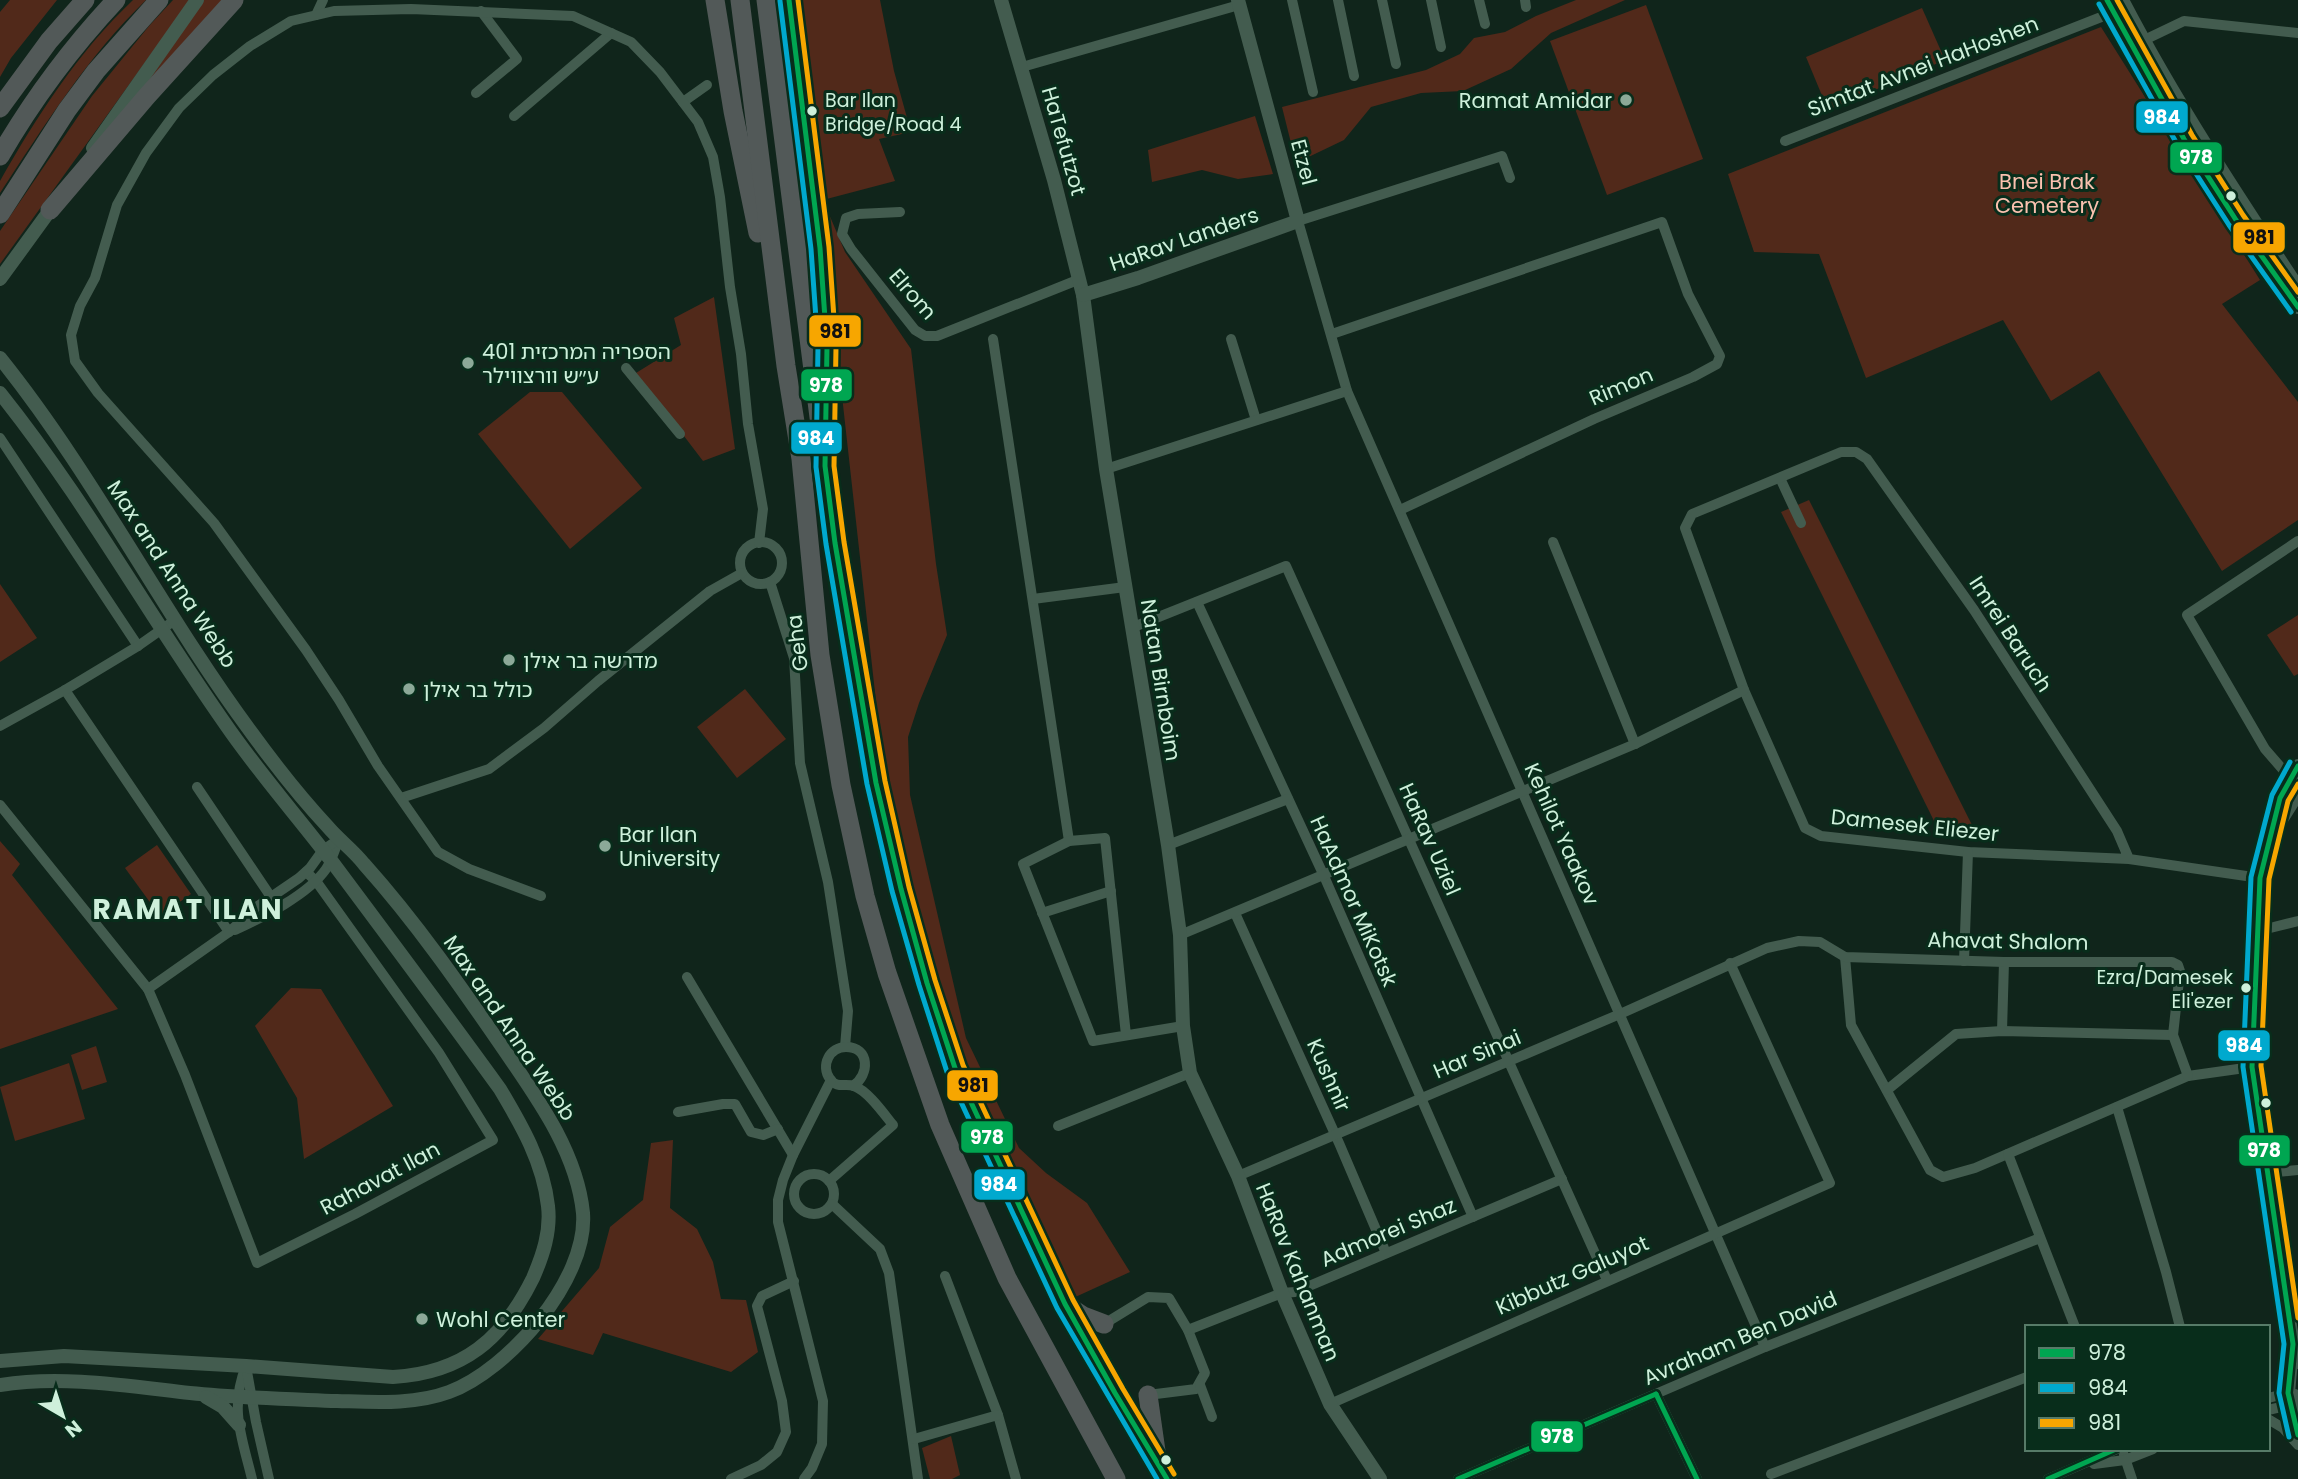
<svg xmlns="http://www.w3.org/2000/svg" width="2298" height="1479" font-family="Poppins,'Noto Sans Hebrew',sans-serif">
	<style>
		.green { fill: #51291a }
		.lines { fill: none; stroke-linecap: round; stroke-linejoin: round }
		.street { stroke: #435c4f; stroke-width: 10 }
		.secondary { stroke: #435c4f; stroke-width: 14 }
		.highway { stroke: #525958; stroke-width: 19 }
		.bus-1-casing { stroke: #082d1b; stroke-width: 10 }
		.bus-2-casing { stroke: #082d1b; stroke-width: 10 }
		.bus-3-casing { stroke: #082d1b; stroke-width: 10 }
		.bus-1 { stroke: #00a651; stroke-width: 5 }
		.bus-2 { stroke: #00a9ce; stroke-width: 5 }
		.bus-3 { stroke: #f7a600; stroke-width: 5 }
		.poi-dot { fill: #8ca998; stroke: #082d1b; stroke-width: 2.5 }
		.bus-dot { fill: #cef0db; stroke: #082d1b; stroke-width: 2.5 }
		.labels { text-anchor: middle; dominant-baseline: central; stroke-width: 6; stroke-linejoin: round; paint-order: stroke }
		.bus-label { font-size: 19px; fill: #cef0db; stroke: #082d1b; text-anchor: start }
		.street-label { font-size: 21px; fill: #cef0db; stroke: #082d1b }
		.poi-label { font-size: 21px; fill: #cef0db; stroke: #082d1b; text-anchor: start }
		.park-label { font-size: 21px; fill: #fac1af; stroke: #082d1b }
		.district-label { font-size: 28px; font-weight: bold; letter-spacing: 2px; fill: #cef0db; stroke: #082d1b }
		.line-badge { stroke: #082d1b; stroke-width: 2.5 }
		.badge-label { font-size: 19px; text-anchor: middle; font-weight: bold; fill: #fff }
		.pale-badge-label { font-size: 19px; text-anchor: middle; font-weight: bold; fill: #111 }
	</style>
	<rect width="100%" height="100%" fill="#10251b"/>
	<g class="green">
		<polygon points="10,0 57,0 11,58 0,77 0,12"/>
		<path d="M133,0H146C88,56 44,126 0,193V181C37,116 78,52 133,0Z"/>
		<polygon points="173,0 190,0 0,264 0,231 92,96 149,26"/>
		<polygon points="204,0 225,0 131,101"/>
		<polygon points="797,0 880,0 894,71 911,132 879,139 895,181 819,201"/>
		<polygon points="1576,0 1625,0 1551,33 1511,69 1463,91 1421,93 1371,107 1344,140 1296,163 1282,107 1426,70 1460,54 1474,38 1505,32 1536,16"/>
		<polygon points="1646,5 1703,159 1607,195 1550,41"/>
		<polygon points="1922,8 1945,60 1828,110 1806,57"/>
		<polygon points="2101,27 2260,280 2222,304 2298,402 2298,520 2222,571 2099,371 2051,401 2003,320 1866,378 1819,254 1754,252 1728,174"/>
		<polygon points="1255,116 1273,174 1238,179 1202,170 1152,182 1148,150"/>
		<polygon points="826,207 845,252 911,349 936,564 947,635 919,703 908,737 910,795 966,1038 1019,1148 1046,1173 1087,1203 1130,1272 1071,1299 1034,1208 971,1083 937,987 900,851 883,764 834,324"/>
		<polygon points="714,297 735,449 703,461 636,373 681,345 674,318"/>
		<polygon points="530,392 562,392 642,488 570,549 478,434"/>
		<polygon points="1809,500 1978,837 1941,835 1781,512"/>
		<polygon points="0,584 37,638 0,662"/>
		<polygon points="2298,615 2298,674 2294,676 2267,635"/>
		<polygon points="745,689 786,739 737,778 697,727"/>
		<polygon points="0,841 20,864 12,875 118,1009 0,1049"/>
		<polygon points="157,845 191,894 160,916 125,868"/>
		<polygon points="291,988 321,989 393,1106 304,1159 297,1098 255,1026"/>
		<polygon points="96,1046 107,1082 82,1090 71,1055"/>
		<polygon points="69,1063 85,1119 15,1141 0,1087"/>
		<polygon points="673,1140 670,1208 697,1229 713,1262 721,1299 746,1300 758,1352 731,1372 603,1333 593,1355 538,1339 599,1268 610,1227 643,1200 651,1143"/>
		<polygon points="951,1436 960,1475 952,1479 930,1479 922,1448"/>
	</g>
	<g class="lines">
		<g class="street">
			<polyline points="1292,0 1313,92"/>
			<polyline points="1338,0 1354,76"/>
			<polyline points="1382,0 1396,64"/>
			<polyline points="1431,0 1441,47"/>
			<polyline points="1479,0 1485,24"/>
			<polyline points="1525,0 1526,7"/>
			<polyline points="316,15 323,0"/>
			<polyline points="2138,43 2184,21 2298,33"/>
			<polyline points="1022,67 1239,5"/>
			<polyline points="476,93 517,59 481,11"/>
			<polyline points="683,102 707,85"/>
			<polyline points="514,116 611,33"/>
			<polyline points="1785,141 2114,12"/>
			<polyline points="1510,178 1502,156 1298,221 1347,391 1765,1347"/>
			<polyline points="900,212 858,214 846,218 842,234 851,249 915,330 925,336 937,336 1080,279"/>
			<polyline points="1332,334 1662,222 1688,294 1720,356 1717,364 1693,377 1594,419 1400,510"/>
			<polyline points="993,339 1069,841"/>
			<polyline points="1231,339 1256,420"/>
			<polyline points="626,368 680,434"/>
			<polyline points="0,438 138,646"/>
			<polyline points="1106,469 1347,391"/>
			<polyline points="1780,478 1801,523"/>
			<polyline points="1553,542 1635,744"/>
			<circle cx="761" cy="563" r="21"/>
			<polyline points="770,582 794,658 800,763 828,882 848,1011 845,1047"/>
			<polyline points="1033,599 1125,587"/>
			<polyline points="1197,602 1324,876 1473,1217"/>
			<polyline points="1131,628 1286,566 1607,1280"/>
			<polyline points="65,690 229,932"/>
			<polyline points="0,726 65,690 138,646 175,620"/>
			<polyline points="2291,779 2265,749 2187,615 2298,541"/>
			<polyline points="197,787 271,897"/>
			<polyline points="401,798 489,769 544,728 598,681 710,591 742,573"/>
			<polyline points="0,805 148,989 185,1075 257,1263 355,1214 493,1140 439,1053 316,881 306,872"/>
			<polyline points="1168,845 1288,799"/>
			<polyline points="2129,859 2117,831 1974,610 1867,459 1856,452 1841,452 1692,514 1685,528 1744,690 1805,828 1821,836 1968,852 2129,859 2260,878"/>
			<polyline points="541,896 469,869 438,852 378,766 339,700 306,650 214,523 98,393 75,361 71,335 80,306 95,278 117,205 146,153 179,108 213,75 250,46 291,21 334,11 411,9 573,16 631,42 660,72 698,122 713,157 720,197 730,287 741,354 748,424 763,509 759,543"/>
			<polyline points="1042,913 1111,891"/>
			<polyline points="1235,913 1339,1143 1386,1253"/>
			<path d="M235,930C263,917 308,895 326,869C332,860 335,849 339,839"/>
			<polyline points="2258,931 2298,921"/>
			<polyline points="1180,935 1635,744 1744,690"/>
			<polyline points="1845,957 1851,1025 1930,1170 1943,1177 1975,1168 2188,1076 2252,1067"/>
			<polyline points="1964,961 1968,852"/>
			<polyline points="687,977 793,1155"/>
			<polyline points="148,989 229,932 258,906 299,878 310,868 323,850 339,839"/>
			<polyline points="2002,1031 2004,962"/>
			<polyline points="1126,1035 1105,838 1069,841 1023,864 1093,1041 1183,1026"/>
			<polyline points="1887,1090 1956,1034 2002,1031 2173,1035"/>
			<polyline points="2117,1107 2166,1272 2180,1327"/>
			<polyline points="678,1112 723,1104 735,1104 751,1132 763,1135 778,1129"/>
			<polyline points="1058,1126 1190,1073"/>
			<polyline points="2008,1154 2075,1327"/>
			<polyline points="2266,1173 2298,1170"/>
			<circle cx="814" cy="1194" r="20"/>
			<polyline points="1238,1176 1620,1014 1767,948 1799,941 1820,942 1845,957 2004,962 2172,962 2178,965 2180,971 2173,1035 2188,1076"/>
			<path d="M829,1181L893,1125C884,1114 868,1091 854,1086C845,1083 837,1089 830,1079C820,1065 830,1047 846,1047C870,1047 870,1075 853,1086"/>
			<polyline points="832,1204 880,1249 889,1273 918,1479"/>
			<polyline points="945,1276 998,1415 1016,1479"/>
			<polyline points="1104,1324 1148,1297 1169,1298 1188,1330 1205,1373 1196,1389 1148,1395"/>
			<polyline points="1188,1330 1282,1293 1295,1292 1562,1179"/>
			<path d="M246,1366C229,1409 242,1437 252,1479"/>
			<polyline points="246,1366 256,1422 269,1479"/>
			<polyline points="1200,1385 1212,1417"/>
			<polyline points="1656,1394 1697,1479"/>
			<polyline points="2268,1398 2288,1393 2295,1394"/>
			<polyline points="1330,1404 1830,1183 1730,963"/>
			<polyline points="2268,1410 2290,1405 2298,1401"/>
			<polyline points="2268,1419 2283,1428 2298,1445"/>
			<polyline points="914,1439 998,1415"/>
			<polyline points="2124,1455 2132,1479"/>
			<polyline points="2094,1464 2125,1460 2153,1449"/>
			<polyline points="1771,1474 2027,1377"/>
			<polyline points="731,1479 761,1465 777,1452 786,1432 782,1401 757,1306 762,1296 794,1281"/>
			<polyline points="804,1479 812,1468 822,1444 823,1401 778,1222 778,1200 783,1180 793,1155 831,1080"/>
			<polyline points="1458,1479 1765,1347 2040,1238"/>
			<polyline points="2048,1479 2117,1449"/>
		</g>
		<g class="secondary">
			<polyline points="1001,0 1054,180 1083,295 1106,469 1168,845 1180,935 1183,1026 1190,1073 1238,1176 1282,1293 1330,1404 1380,1479"/>
			<polyline points="2107,0 2184,139 2236,220 2298,307"/>
			<path d="M2122,0C2174,100 2236,194 2298,288"/>
			<polyline points="93,148 197,0"/>
			<polyline points="0,279 56,202"/>
			<polyline points="1083,295 1138,278 1298,221 1238,0"/>
			<path d="M0,358C94,475 162,612 251,732C275,765 300,797 328,827C339,840 353,850 364,864C416,922 461,987 505,1051C538,1099 577,1153 583,1213C588,1280 508,1370 449,1392C414,1405 374,1402 337,1401C288,1399 239,1398 190,1393C128,1386 62,1375 0,1385"/>
			<path d="M0,393C84,498 149,616 226,725C259,773 298,817 333,863C389,938 445,1013 500,1089C522,1126 543,1162 548,1206C551,1231 543,1255 533,1278C503,1339 463,1373 393,1377L246,1366L64,1356L0,1361"/>
			<polyline points="2298,766 2280,798 2260,878 2254,988 2252,1067 2276,1240 2293,1344 2298,1362"/>
			<polyline points="2277,826 2298,793"/>
			<polyline points="2292,1349 2288,1393 2298,1435"/>
			<polyline points="206,1397 223,1407 239,1425"/>
		</g>
		<g class="highway">
			<polyline points="715,0 733,111 758,233"/>
			<polyline points="740,0 786,366 801,459 820,655 841,785 865,896 887,973 940,1125 1007,1278 1116,1479"/>
			<polyline points="766,0 835,543 876,783 901,889 927,983 955,1068 1065,1304 1115,1393 1167,1479"/>
			<path d="M789,0C806,131 828,262 826,395"/>
			<polyline points="0,108 49,41 85,0"/>
			<path d="M0,156C33,99 71,48 116,0"/>
			<polyline points="50,210 147,96 234,0"/>
			<polyline points="0,214 67,110 96,71 159,0"/>
			<polyline points="1068,1306 1083,1316 1104,1324"/>
			<polyline points="1148,1395 1156,1451"/>
		</g>
		<g class="bus-1-casing">
			<g id="bus-1">
				<polyline points="789,0 820,248 827,347 825,466 835,543 876,783 901,889 927,983 955,1068 1065,1304 1115,1393 1167,1479"/>
				<polyline points="2107,0 2184,139 2236,220 2298,307"/>
				<polyline points="2298,766 2280,798 2260,878 2252,1067 2293,1344 2288,1393 2298,1435"/>
				<polyline points="1656,1394 1697,1479"/>
				<polyline points="1458,1479 1656,1394"/>
				<polyline points="2048,1479 2116,1449"/>
			</g>
		</g>
		<g class="bus-2-casing">
			<g id="bus-2">
				<polyline points="780,1 811,249 818,347 816,467 826,544 867,784 892,891 919,985 947,1072 1057,1308 1157,1479"/>
				<polyline points="2099,4 2177,144 2229,225 2291,312"/>
				<polyline points="2289,1437 2279,1393 2284,1344 2243,1067 2251,877 2272,795 2290,762"/>
			</g>
		</g>
		<g class="bus-3-casing">
			<g id="bus-3">
				<polyline points="798,0 829,247 836,347 834,466 844,542 885,781 909,887 935,980 963,1065 1073,1300 1123,1389 1174,1474"/>
				<polyline points="2117,0 2192,135 2243,215 2298,292"/>
				<polyline points="2298,784 2288,801 2269,879 2261,1066 2298,1318"/>
			</g>
		</g>
		<use href="#bus-1" class="bus-1"/>
		<use href="#bus-2" class="bus-2"/>
		<use href="#bus-3" class="bus-3"/>
	</g>
	<g class="poi-dot">
		<circle cx="1626" cy="100" r="7"/>
		<circle cx="468" cy="363" r="7"/>
		<circle cx="509" cy="660" r="7"/>
		<circle cx="409" cy="689" r="7"/>
		<circle cx="605" cy="846" r="7"/>
		<circle cx="422" cy="1319" r="7"/>
	</g>
	<g class="bus-dot">
		<circle cx="812" cy="111" r="6"/>
		<circle cx="2231" cy="196" r="6"/>
		<circle cx="2246" cy="988" r="6"/>
		<circle cx="2266" cy="1103" r="6"/>
		<circle cx="1166" cy="1460" r="6"/>
	</g>
	<g class="labels">
		<g class="bus-label">
			<text x="825" y="100">Bar Ilan<tspan x="825" dy="24">Bridge/Road 4</tspan></text>
			<text x="2233" y="977" text-anchor="end">Ezra/Damesek<tspan x="2233" dy="24">Eli'ezer</tspan></text>
		</g>
		<g class="street-label">
			<text transform="translate(1923 66) rotate(-21)">Simtat Avnei HaHoshen</text>
			<text transform="translate(1064 141) rotate(74)">HaTefutzot</text>
			<text transform="translate(1304 162) rotate(75)">Etzel</text>
			<text transform="translate(1184 239) rotate(-19)">HaRav Landers</text>
			<text transform="translate(913 294) rotate(49)">Elrom</text>
			<text transform="translate(1621 386) rotate(-23)">Rimon</text>
			<text transform="translate(172 574) rotate(57)">Max and Anna Webb</text>
			<text transform="translate(2011 634) rotate(57)">Imrei Baruch</text>
			<text transform="translate(797 643) rotate(-97)">Geha</text>
			<text transform="translate(1161 680) rotate(81)">Natan Birnboim</text>
			<text transform="translate(1915 825) rotate(6)">Damesek Eliezer</text>
			<text transform="translate(1562 834) rotate(66)">Kehilot Yaakov</text>
			<text transform="translate(1430 839) rotate(66)">HaRav Uziel</text>
			<text transform="translate(1354 901) rotate(66)">HaAdmor MiKotsk</text>
			<text transform="translate(2008 941) rotate(1)">Ahavat Shalom</text>
			<text transform="translate(510 1028) rotate(56)">Max and Anna Webb</text>
			<text transform="translate(1477 1054) rotate(-23)">Har Sinai</text>
			<text transform="translate(1329 1075) rotate(66)">Kushnir</text>
			<text transform="translate(380 1178) rotate(-28)">Rahavat Ilan</text>
			<text transform="translate(1388 1232) rotate(-23)">Admorei Shaz</text>
			<text transform="translate(1298 1272) rotate(68)">HaRav Kahanman</text>
			<text transform="translate(1572 1275) rotate(-24)">Kibbutz Galuyot</text>
			<text transform="translate(1740 1338) rotate(-23)">Avraham Ben David</text>
		</g>
		<g class="poi-label">
			<text x="1612" y="100" text-anchor="end">Ramat Amidar</text>
			<text x="482" y="351">401 הספריה המרכזית<tspan x="482" dy="24">ע״ש וורצווילר</tspan></text>
			<text x="523" y="660">מדרשה בר אילן</text>
			<text x="423" y="689">כולל בר אילן</text>
			<text x="619" y="834">Bar Ilan<tspan x="619" dy="24">University</tspan></text>
			<text x="436" y="1319">Wohl Center</text>
		</g>
		<g class="park-label">
			<text x="2047" y="181">Bnei Brak<tspan x="2047" dy="24">Cemetery</tspan></text>
		</g>
		<g class="district-label">
			<text x="188" y="909">RAMAT ILAN</text>
		</g>
	</g>
	<g class="line-badge">
		<rect x="2135" y="100" width="54" height="34" rx="7" fill="#00a9ce"/>
		<rect x="2169" y="141" width="54" height="33" rx="7" fill="#00a651"/>
		<rect x="2232" y="221" width="54" height="33" rx="7" fill="#f7a600"/>
		<rect x="808" y="314" width="54" height="34" rx="7" fill="#f7a600"/>
		<rect x="800" y="368" width="53" height="34" rx="7" fill="#00a651"/>
		<rect x="790" y="421" width="53" height="34" rx="7" fill="#00a9ce"/>
		<rect x="2217" y="1029" width="54" height="33" rx="7" fill="#00a9ce"/>
		<rect x="946" y="1069" width="53" height="33" rx="7" fill="#f7a600"/>
		<rect x="960" y="1120" width="54" height="34" rx="7" fill="#00a651"/>
		<rect x="2238" y="1134" width="53" height="33" rx="7" fill="#00a651"/>
		<rect x="973" y="1168" width="53" height="33" rx="7" fill="#00a9ce"/>
		<rect x="1530" y="1420" width="54" height="33" rx="7" fill="#00a651"/>
	</g>
	<g class="badge-label">
		<text x="2162" y="124">984</text>
		<text x="2196" y="164">978</text>
		<text x="826" y="392">978</text>
		<text x="816" y="445">984</text>
		<text x="2244" y="1052">984</text>
		<text x="987" y="1144">978</text>
		<text x="2264" y="1157">978</text>
		<text x="999" y="1191">984</text>
		<text x="1557" y="1443">978</text>
	</g>
	<g class="pale-badge-label">
		<text x="2259" y="244">981</text>
		<text x="835" y="338">981</text>
		<text x="973" y="1092">981</text>
	</g>
	<rect x="2025" y="1325" width="245" height="126" fill="#082d1b" stroke="#577b68" stroke-width="2"/>
	<rect x="2039" y="1348" width="35" height="10" fill="#00a651" stroke="#577b68" stroke-width="2"/>
	<text x="2088" y="1360" font-size="21" fill="#cef0db">978</text>
	<rect x="2039" y="1383" width="35" height="10" fill="#00a9ce" stroke="#577b68" stroke-width="2"/>
	<text x="2088" y="1395" font-size="21" fill="#cef0db">984</text>
	<rect x="2039" y="1418" width="35" height="10" fill="#f7a600" stroke="#577b68" stroke-width="2"/>
	<text x="2088" y="1430" font-size="21" fill="#cef0db">981</text>
	<g transform="translate(63 1416) rotate(141)" stroke="#082d1b" stroke-width="5" paint-order="stroke">
	<path d="M0-5L12 26L0 18L-12 26Z" fill="#cef0db"/>
	<text y="-10" font-size="19" font-weight="bold" text-anchor="middle" fill="#cef0db">N</text>
	</g>
</svg>
